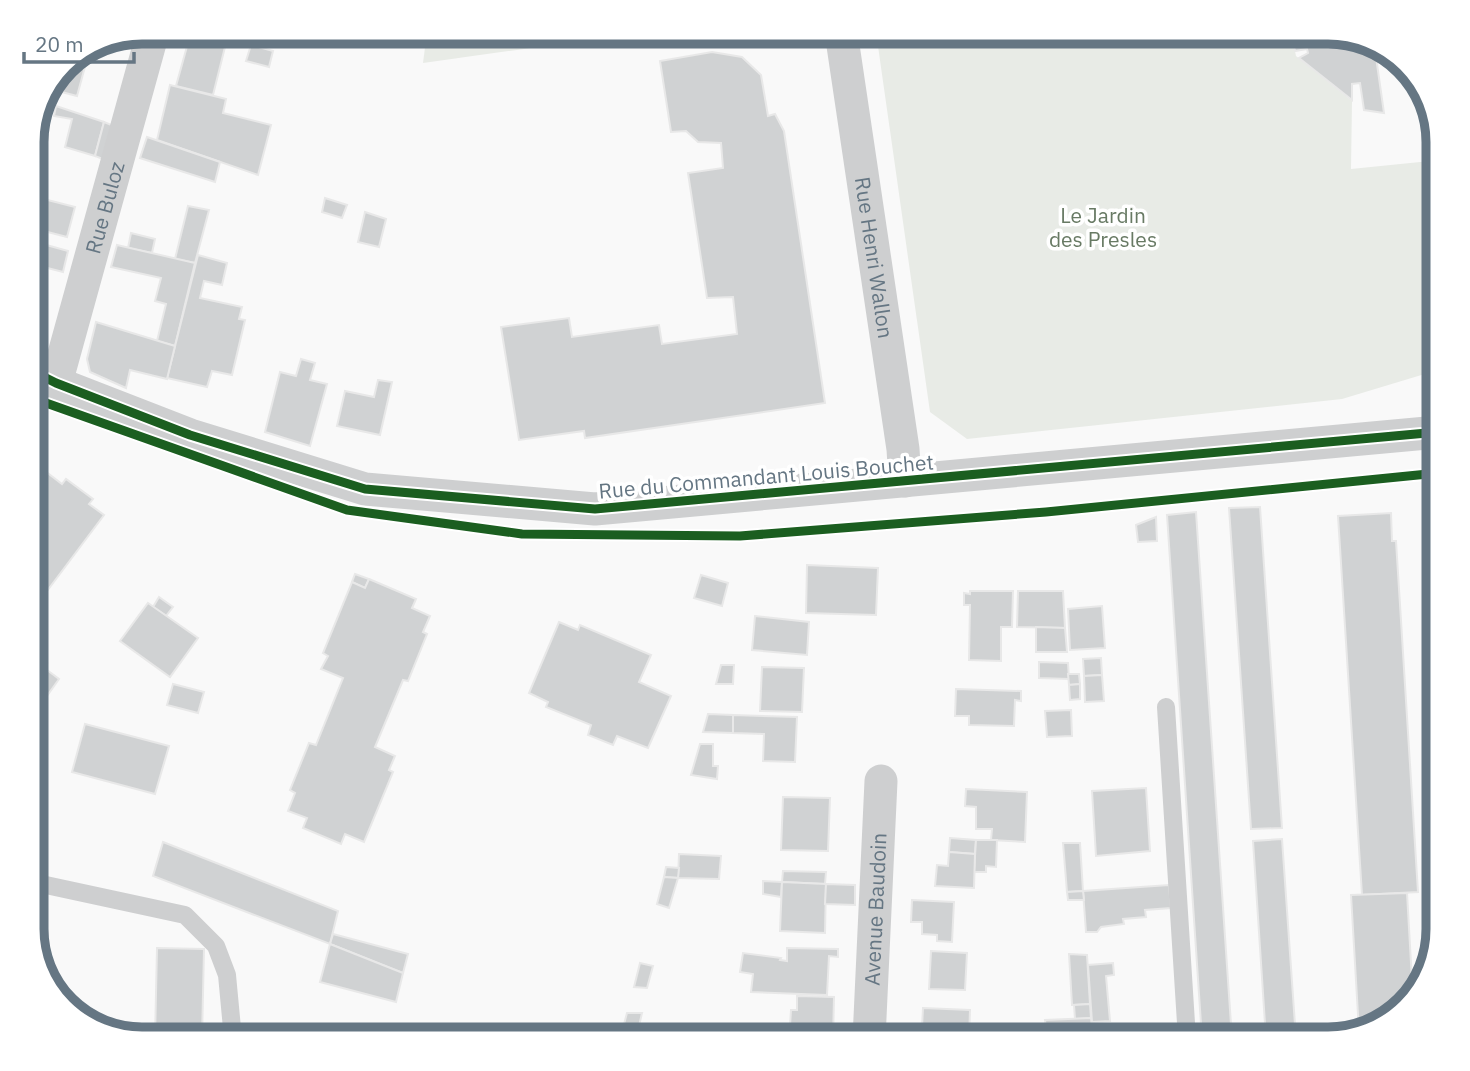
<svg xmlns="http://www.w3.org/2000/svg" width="1470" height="1071" font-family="'IBM Plex Sans',sans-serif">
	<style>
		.green { fill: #e8ebe6 }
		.building { fill: #d0d2d3; stroke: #e8e8e8; stroke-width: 2 }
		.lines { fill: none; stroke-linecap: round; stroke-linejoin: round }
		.service { stroke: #cecfd0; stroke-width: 18 }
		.minor { stroke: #cecfd0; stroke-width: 33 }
		.cycleway-casing { stroke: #fff; stroke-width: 13 }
		.cycleway { stroke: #1b5e20; stroke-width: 9 }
		.labels { text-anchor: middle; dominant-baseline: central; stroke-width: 7; stroke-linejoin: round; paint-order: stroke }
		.street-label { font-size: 21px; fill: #657683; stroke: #fff }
		.park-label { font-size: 21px; fill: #687a64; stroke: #fff }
		.rim { fill: none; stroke: #657683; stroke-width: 9 }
	</style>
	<rect width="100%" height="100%" fill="#f9f9f9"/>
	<g class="green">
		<polygon points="427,32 645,32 423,63"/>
		<polygon points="876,32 1291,32 1296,56 1352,101 1351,169 1430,161 1438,223 1438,370 1342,399 967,439 930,412"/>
	</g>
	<g class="building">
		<polygon points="191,32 227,39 213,95 176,86"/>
		<polygon points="199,32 235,32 232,41"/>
		<polygon points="1291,32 1328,32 1395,54 1376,57 1384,113 1364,110 1360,83 1352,84 1352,100 1299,58 1308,53 1307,49 1295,51"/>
		<polygon points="251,45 273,51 269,67 246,61"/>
		<polygon points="89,52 77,96 54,90 69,59"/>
		<polygon points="712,52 742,57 761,75 768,116 775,114 784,131 825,403 585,438 584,431 519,440 501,327 569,318 572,337 659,325 662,344 737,334 733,297 707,298 688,173 723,168 721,143 698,142 686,131 671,132 660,61"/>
		<polygon points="170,85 226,99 223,113 271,125 258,175 157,140"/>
		<polygon points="56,106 104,122 95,156 65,147 72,119 54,116"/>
		<polygon points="43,112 45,112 32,165 32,134"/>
		<polygon points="104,122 114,126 105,160 95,156"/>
		<polygon points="147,137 220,162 215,182 140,158"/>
		<polygon points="32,196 75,207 67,237 32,228"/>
		<polygon points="325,198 347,205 342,218 322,212"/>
		<polygon points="188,206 209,210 195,263 175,259"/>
		<polygon points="365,212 386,219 379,247 358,242"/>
		<polygon points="131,233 155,239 152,253 128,248"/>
		<polygon points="32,241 68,251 63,272 32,264"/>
		<polygon points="117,245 195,263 175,346 157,341 166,304 155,301 161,278 111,267"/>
		<polygon points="198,255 227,263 222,285 204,281 200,298 242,307 239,319 245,320 232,375 212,371 207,387 167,378"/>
		<polygon points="96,322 175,346 167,379 130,370 126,388 90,372 87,359"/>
		<polygon points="301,359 315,363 310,380 327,384 310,446 265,432 280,372 296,376"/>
		<polygon points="378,380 392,382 380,435 337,426 345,391 374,397"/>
		<polygon points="32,461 62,484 66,479 93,499 89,504 104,515 32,611 32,559 43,544 32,535"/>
		<polygon points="1260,507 1282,828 1251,829 1229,508"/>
		<polygon points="1196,512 1232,1039 1202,1039 1167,515"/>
		<polygon points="1391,513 1392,541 1396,541 1418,892 1362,895 1338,516"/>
		<polygon points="1156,517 1157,541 1138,542 1136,525"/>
		<polygon points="807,565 878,568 876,615 806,613"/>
		<polygon points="355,574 369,579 365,588 352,582"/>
		<polygon points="701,575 728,583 722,606 694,598"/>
		<polygon points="369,579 416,599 412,608 430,616 423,632 427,634 408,681 403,680 375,747 395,756 389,770 393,772 364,842 345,834 341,844 303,828 307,818 288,811 295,793 290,790 309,743 316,745 343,678 321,669 328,656 323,653 352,582 365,588"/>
		<polygon points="970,591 1013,591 1012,627 1001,627 1001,661 969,660 970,605 964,605 964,593 970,594"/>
		<polygon points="1018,591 1063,591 1065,628 1017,627"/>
		<polygon points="159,597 173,607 166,616 153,607"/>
		<polygon points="148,603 198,638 170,677 120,641"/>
		<polygon points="1102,606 1105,648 1070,650 1068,609"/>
		<polygon points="755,616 809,622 807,655 752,650"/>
		<polygon points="559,622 578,630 580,625 651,655 639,682 671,696 648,748 617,736 613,745 588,735 591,725 546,707 548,702 529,693"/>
		<polygon points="1036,627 1065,628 1067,652 1036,652"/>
		<polygon points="32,651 47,663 43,667 59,679 32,717"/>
		<polygon points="1101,658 1102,675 1084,676 1083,659"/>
		<polygon points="1039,662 1068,663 1069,679 1039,678"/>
		<polygon points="721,665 734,665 733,684 716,684"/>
		<polygon points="762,667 804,668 802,712 760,711"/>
		<polygon points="1068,674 1079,674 1080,684 1069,685"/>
		<polygon points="1102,675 1104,701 1085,702 1084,676"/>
		<polygon points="173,684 204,692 198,713 167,705"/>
		<polygon points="1080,684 1080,699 1070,700 1069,685"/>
		<polygon points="956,689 1021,691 1021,701 1015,700 1014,726 969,725 969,716 955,716"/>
		<polygon points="1071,710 1072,736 1047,737 1045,711"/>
		<polygon points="708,714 733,715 733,733 703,732"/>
		<polygon points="733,715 797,717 795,762 763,761 764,734 733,733"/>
		<polygon points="85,724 169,746 155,794 72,772"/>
		<polygon points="700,744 713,744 713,766 718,766 717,779 691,775"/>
		<polygon points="1146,788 1150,851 1096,856 1092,791"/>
		<polygon points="966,789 1027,792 1025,842 991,840 992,829 976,829 976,807 965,806"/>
		<polygon points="783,797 830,798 828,851 781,850"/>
		<polygon points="950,838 976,840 975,854 949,852"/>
		<polygon points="1282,839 1296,1039 1266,1039 1253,841"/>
		<polygon points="976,840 997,840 996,867 986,866 986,872 974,872"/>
		<polygon points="163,842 338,911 330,944 153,876"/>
		<polygon points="1063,843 1080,843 1083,891 1067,892"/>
		<polygon points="949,852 975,854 974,888 935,886 937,865 948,866"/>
		<polygon points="679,854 721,856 719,879 678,878"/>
		<polygon points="666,867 679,868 678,878 664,877"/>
		<polygon points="783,871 826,872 825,884 782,882"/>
		<polygon points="664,877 678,878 669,908 657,904"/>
		<polygon points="763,881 782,882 781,897 763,894"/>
		<polygon points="782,882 826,884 825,933 780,931"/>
		<polygon points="826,884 855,885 855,905 825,904"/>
		<polygon points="1169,885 1171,908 1145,910 1146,917 1123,919 1124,924 1101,927 1097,932 1086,932 1083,891"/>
		<polygon points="1083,891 1084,900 1068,900 1067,892"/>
		<polygon points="1407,893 1413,998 1377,1028 1359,1032 1351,895"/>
		<polygon points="912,900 954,902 952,942 937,941 937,935 922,934 922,922 911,922"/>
		<polygon points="333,934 408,954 403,973 330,944"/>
		<polygon points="330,944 403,973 396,1002 320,982"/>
		<polygon points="157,948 204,949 202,1039 155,1039"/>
		<polygon points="787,948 838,949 838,957 829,956 827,995 751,992 753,974 740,972 743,953 781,958 780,960 787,961"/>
		<polygon points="931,951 967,953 965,990 929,989"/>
		<polygon points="1069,954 1087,955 1090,1004 1072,1005"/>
		<polygon points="640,963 653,966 647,988 634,987"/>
		<polygon points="1113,963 1114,975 1106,976 1110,1021 1092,1022 1088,965"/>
		<polygon points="797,996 834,997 833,1039 797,1039 797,1027 790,1026 791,1010 797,1010"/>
		<polygon points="1090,1004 1091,1018 1075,1019 1074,1005"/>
		<polygon points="923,1008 970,1010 969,1039 916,1039 917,1026 922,1027"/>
		<polygon points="627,1013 642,1013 636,1039 620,1039"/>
		<polygon points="1091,1018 1093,1039 1006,1039 1005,1028 1046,1028 1045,1020"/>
		<polygon points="790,1026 797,1027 797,1039 790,1039"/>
	</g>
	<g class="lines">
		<g class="service">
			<polyline points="1166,707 1187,1039"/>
			<polyline points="32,882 185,915 216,946 227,975 233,1039"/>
		</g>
		<g class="minor">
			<path id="s1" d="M841,32L903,449L905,481"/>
			<polyline points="32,371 56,383 190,435 365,489 595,509 1438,432"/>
			<path id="s2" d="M56,383L153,32"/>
			<path id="s3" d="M869,1039L881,781"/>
		</g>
		<g class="cycleway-casing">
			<g id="cycleway">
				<polyline points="32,371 56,383 190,435 365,489 595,509 1438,432"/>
				<polyline points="32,398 347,510 522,534 740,536 1046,512 1438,473"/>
			</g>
		</g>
		<use href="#cycleway" class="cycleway"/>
	</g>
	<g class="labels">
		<g class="street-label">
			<text stroke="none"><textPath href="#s2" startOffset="182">Rue Buloz</textPath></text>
			<text stroke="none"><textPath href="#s1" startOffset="228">Rue Henri Wallon</textPath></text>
			<text transform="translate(766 476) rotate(-5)">Rue du Commandant Louis Bouchet</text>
			<text stroke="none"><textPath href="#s3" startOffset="130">Avenue Baudoin</textPath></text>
		</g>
		<g class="park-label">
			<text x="1103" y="215">Le Jardin<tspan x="1103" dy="24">des Presles</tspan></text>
		</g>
	</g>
	<path d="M0 0H1470V1071H0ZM142 44H1328A98 98 0 0 1 1426 142V929A98 98 0 0 1 1328 1027H142A98 98 0 0 1 44 929V142A98 98 0 0 1 142 44Z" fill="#fff" fill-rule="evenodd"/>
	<path class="rim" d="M142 44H1328A98 98 0 0 1 1426 142V929A98 98 0 0 1 1328 1027H142A98 98 0 0 1 44 929V142A98 98 0 0 1 142 44Z"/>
	<path d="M24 52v10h110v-10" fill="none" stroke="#657683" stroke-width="3.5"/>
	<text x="35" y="52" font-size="21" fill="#657683" stroke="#ffffff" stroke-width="5" paint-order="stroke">20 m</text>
</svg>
